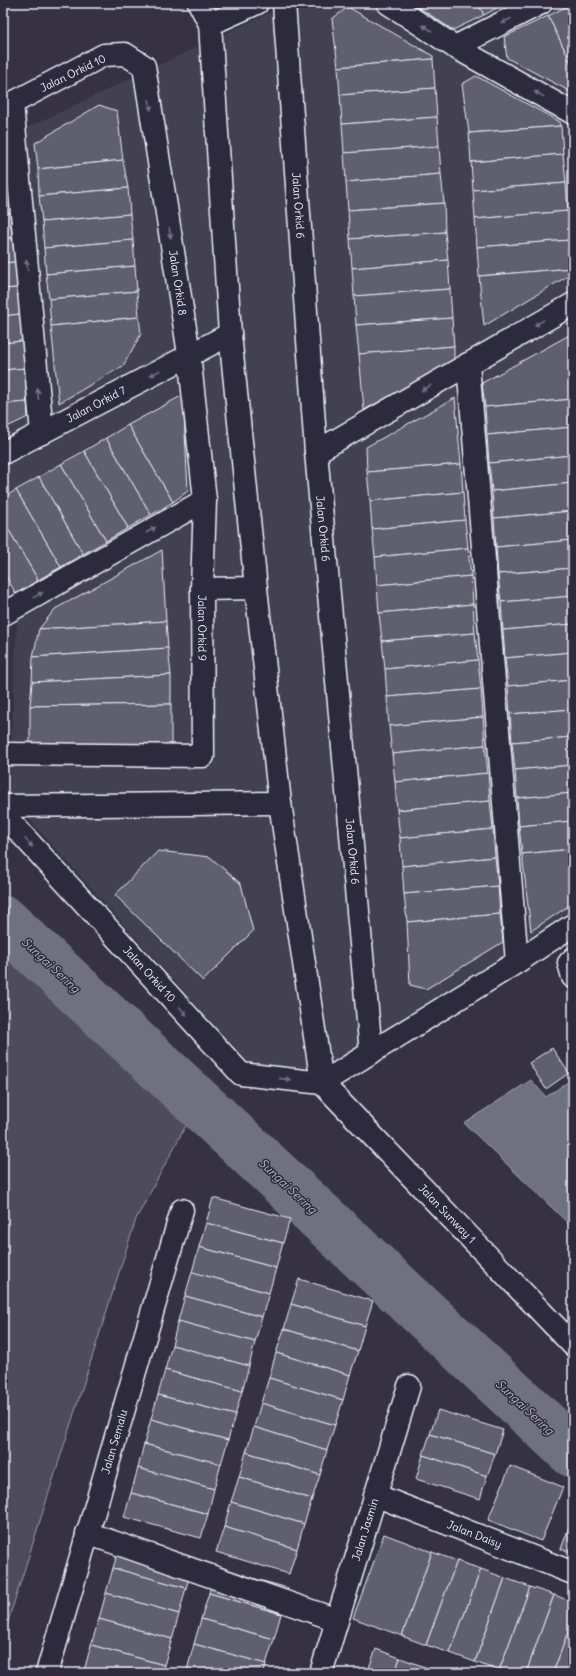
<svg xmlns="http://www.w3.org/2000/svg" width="576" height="1676" font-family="Delius,sans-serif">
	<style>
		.built { fill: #433f51 }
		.green { fill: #4d4b5c; stroke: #9a9eaa }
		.water { fill: #70717f; stroke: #a0a4af }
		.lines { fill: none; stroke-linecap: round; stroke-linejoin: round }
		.river { stroke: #70717f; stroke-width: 51 }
		.building { fill: #605e6e; stroke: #e8f1f8 }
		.minor-casing { stroke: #e8f1f8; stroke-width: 25 }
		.minor { stroke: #2f2a3d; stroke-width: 22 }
		.oneway { fill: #70707e }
		.labels { text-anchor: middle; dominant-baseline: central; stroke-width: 3; stroke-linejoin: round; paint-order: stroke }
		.street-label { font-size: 11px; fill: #e8f1f8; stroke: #2f2a3d }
		.water-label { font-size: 12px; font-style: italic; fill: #b2b7c2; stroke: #2f2a3d }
	</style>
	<rect width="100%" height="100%" fill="#363244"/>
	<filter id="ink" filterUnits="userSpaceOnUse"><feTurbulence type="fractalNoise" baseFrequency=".025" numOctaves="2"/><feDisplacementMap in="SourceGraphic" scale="8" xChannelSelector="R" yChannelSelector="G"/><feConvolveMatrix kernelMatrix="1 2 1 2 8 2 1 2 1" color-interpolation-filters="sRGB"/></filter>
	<g filter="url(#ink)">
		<polygon class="built" points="290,3 573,3 573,910 336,1062 309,1070 249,1064 9,797 17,619 3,589 3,139"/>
		<polygon class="green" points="3,942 192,1114 136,1219 3,1637"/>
		<polygon class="water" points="572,1079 573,1080 573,1228 464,1123 531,1080 546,1097"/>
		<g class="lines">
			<polyline class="river" points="3,921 573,1452"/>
		</g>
		<g class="building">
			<polygon points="412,3 478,3 484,15 453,30"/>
			<polygon points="478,3 506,3 484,15"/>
			<polygon points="573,3 573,67 548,16"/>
			<polygon points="348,7 433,56 433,59 338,67 332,19"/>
			<polygon points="548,16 573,67 573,93 507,58 504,37"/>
			<polygon points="433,59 435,88 340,95 338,67"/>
			<polygon points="476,76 560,122 561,126 469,133 462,84"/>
			<polygon points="435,88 437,117 342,124 340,95"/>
			<polygon points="99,105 117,111 123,160 38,169 35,143"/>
			<polygon points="437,117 439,146 344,153 342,124"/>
			<polygon points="561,126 563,154 471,162 469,133"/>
			<polygon points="439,146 441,174 346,182 344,153"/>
			<polygon points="563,154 566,183 473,190 471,162"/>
			<polygon points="6,159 10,213 3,213 3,160"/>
			<polygon points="123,160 128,188 39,196 38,169"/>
			<polygon points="441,174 444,203 348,210 346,182"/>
			<polygon points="566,183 568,211 475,219 473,190"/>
			<polygon points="128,188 130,214 42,222 39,196"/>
			<polygon points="444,203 445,232 350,239 348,210"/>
			<polygon points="568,211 570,240 477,247 475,219"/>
			<polygon points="3,213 10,213 12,238 3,239"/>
			<polygon points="130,214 133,240 44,248 42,222"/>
			<polygon points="445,232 448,260 352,268 350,239"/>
			<polygon points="12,238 15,262 3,263 3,239"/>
			<polygon points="133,240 135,266 46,274 44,248"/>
			<polygon points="570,240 572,268 479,276 477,247"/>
			<polygon points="448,260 450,289 354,296 352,268"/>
			<polygon points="15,262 17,288 3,289 3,263"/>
			<polygon points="135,266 137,291 49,299 46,274"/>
			<polygon points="572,268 573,273 484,326 479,276"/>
			<polygon points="17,288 20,314 3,316 3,289"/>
			<polygon points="450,289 452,318 356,325 354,296"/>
			<polygon points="137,291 139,317 51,326 49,299"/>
			<polygon points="20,314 22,341 3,343 3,316"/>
			<polygon points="139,317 141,334 123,366 59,403 51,326"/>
			<polygon points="452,318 454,346 359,354 356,325"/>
			<polygon points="573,333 573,399 485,407 482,383"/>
			<polygon points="22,341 25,368 3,370 3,343"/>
			<polygon points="454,346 454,361 364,410 359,354"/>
			<polygon points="25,368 27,402 3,404 3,370"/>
			<polygon points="183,395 188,491 173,502 128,425"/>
			<polygon points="455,398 461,464 367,472 366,447"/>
			<polygon points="573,399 573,427 487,435 485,407"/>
			<polygon points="27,402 28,417 3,429 3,404"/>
			<polygon points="128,425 173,502 151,515 106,438"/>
			<polygon points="573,427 573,455 489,463 487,435"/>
			<polygon points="106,438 151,515 128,528 84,451"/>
			<polygon points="84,451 128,528 106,541 61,464"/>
			<polygon points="573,455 573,483 492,491 489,463"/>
			<polygon points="61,464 106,541 83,554 39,477"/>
			<polygon points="461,464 463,492 370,501 367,472"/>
			<polygon points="39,477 83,554 61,567 16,490"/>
			<polygon points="573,483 573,511 494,518 492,491"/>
			<polygon points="16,490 61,567 38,580 3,520 3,498"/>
			<polygon points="463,492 465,520 372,529 370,501"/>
			<polygon points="573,511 573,540 496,547 494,518"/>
			<polygon points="3,520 38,580 16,594 3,571"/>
			<polygon points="465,520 468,548 375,557 372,529"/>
			<polygon points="573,540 573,568 498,574 496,547"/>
			<polygon points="468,548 471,576 377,585 375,557"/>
			<polygon points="162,550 166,621 39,629 55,609"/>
			<polygon points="573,568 573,596 501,602 498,574"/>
			<polygon points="471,576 473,604 379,613 377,585"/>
			<polygon points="573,596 573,624 503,630 501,602"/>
			<polygon points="473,604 475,633 382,641 379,613"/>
			<polygon points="166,621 168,648 33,657 39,629"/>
			<polygon points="573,624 573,652 505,658 503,630"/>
			<polygon points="475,633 478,660 385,669 382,641"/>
			<polygon points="168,648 171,675 32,682 33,657"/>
			<polygon points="573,652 573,680 508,686 505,658"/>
			<polygon points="478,660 481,689 387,697 385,669"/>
			<polygon points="171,675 171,704 30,706 32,682"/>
			<polygon points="573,680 573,709 510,714 508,686"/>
			<polygon points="481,689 483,717 389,726 387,697"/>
			<polygon points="171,704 171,747 30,749 30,706"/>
			<polygon points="573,709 573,737 512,742 510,714"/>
			<polygon points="483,717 485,745 392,754 389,726"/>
			<polygon points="573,737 573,765 515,770 512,742"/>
			<polygon points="485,745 488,773 395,782 392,754"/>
			<polygon points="573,765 573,793 517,798 515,770"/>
			<polygon points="488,773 490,801 397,810 395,782"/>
			<polygon points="573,793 573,821 519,826 517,798"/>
			<polygon points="490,801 493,829 400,838 397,810"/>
			<polygon points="573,821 573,849 522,854 519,826"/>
			<polygon points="493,829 495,857 402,866 400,838"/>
			<polygon points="573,849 573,903 531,931 522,854"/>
			<polygon points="158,851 210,857 241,884 253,931 203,981 115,895"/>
			<polygon points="495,857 498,886 404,894 402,866"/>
			<polygon points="498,886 500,914 407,922 404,894"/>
			<polygon points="500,914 503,942 426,989 410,985 407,922"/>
			<polygon points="552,1048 569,1073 546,1089 529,1063"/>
			<polygon points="213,1198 290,1219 283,1243 206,1223"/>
			<polygon points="206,1223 283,1243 276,1268 199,1247"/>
			<polygon points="199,1247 276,1268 269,1293 192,1272"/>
			<polygon points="192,1272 269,1293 262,1317 185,1296"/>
			<polygon points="299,1279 373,1301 365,1326 291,1304"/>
			<polygon points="185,1296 262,1317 255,1342 178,1321"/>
			<polygon points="291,1304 365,1326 358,1351 284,1329"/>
			<polygon points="178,1321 255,1342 249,1366 172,1345"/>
			<polygon points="284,1329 358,1351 350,1375 276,1353"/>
			<polygon points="172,1345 249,1366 242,1391 165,1370"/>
			<polygon points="276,1353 350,1375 343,1400 269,1378"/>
			<polygon points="165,1370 242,1391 235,1415 158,1395"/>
			<polygon points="269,1378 343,1400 335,1425 261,1403"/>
			<polygon points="158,1395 235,1415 228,1440 151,1419"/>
			<polygon points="261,1403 335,1425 327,1450 254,1427"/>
			<polygon points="438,1410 503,1430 495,1454 430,1434"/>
			<polygon points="151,1419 228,1440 221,1464 144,1444"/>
			<polygon points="254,1427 327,1450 320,1475 246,1452"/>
			<polygon points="430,1434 495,1454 487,1476 423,1455"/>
			<polygon points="144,1444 221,1464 214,1489 138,1468"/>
			<polygon points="246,1452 320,1475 312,1499 239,1477"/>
			<polygon points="423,1455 487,1476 480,1499 416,1479"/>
			<polygon points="510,1466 563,1487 541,1541 488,1520"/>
			<polygon points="138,1468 214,1489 208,1514 131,1493"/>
			<polygon points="239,1477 312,1499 304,1524 231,1502"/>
			<polygon points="131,1493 208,1514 201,1538 124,1517"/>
			<polygon points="231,1502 304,1524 297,1549 224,1527"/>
			<polygon points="573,1516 573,1554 561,1549"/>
			<polygon points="224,1527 297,1549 289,1574 216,1552"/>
			<polygon points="384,1534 432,1552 402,1636 353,1618"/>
			<polygon points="121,1542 194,1562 186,1588 113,1568"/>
			<polygon points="432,1552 457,1561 426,1645 402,1636"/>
			<polygon points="457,1561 481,1569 450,1653 426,1645"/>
			<polygon points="113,1568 186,1588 179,1614 106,1593"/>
			<polygon points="216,1568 288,1588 281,1614 209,1593"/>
			<polygon points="481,1569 505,1578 475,1662 450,1653"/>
			<polygon points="505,1578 530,1587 499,1671 475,1662"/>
			<polygon points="530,1587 554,1595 526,1673 505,1673 499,1671"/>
			<polygon points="106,1593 179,1614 172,1639 99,1619"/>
			<polygon points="209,1593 281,1614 274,1639 201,1619"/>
			<polygon points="554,1595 573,1602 573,1619 553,1673 526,1673"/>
			<polygon points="99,1619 172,1639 164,1665 91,1645"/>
			<polygon points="201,1619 274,1639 266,1664 194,1644"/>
			<polygon points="573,1619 573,1673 553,1673"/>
			<polygon points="194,1644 266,1664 264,1673 198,1673 187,1670"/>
			<polygon points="91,1645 164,1665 162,1673 92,1673 84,1671"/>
			<polygon points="376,1649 400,1658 395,1673 367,1673"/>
			<polygon points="400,1658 425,1667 423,1673 395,1673"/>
			<polygon points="425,1667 442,1673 423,1673"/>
		</g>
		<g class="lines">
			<g class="minor-casing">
				<g id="minor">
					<polyline points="199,3 210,24 230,334 256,588 280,803 322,1083"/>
					<path id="s1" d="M284,3L316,452L371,1053"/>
					<polyline points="388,3 455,47 573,113"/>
					<polyline points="210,24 257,3"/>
					<polyline points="455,47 541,3"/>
					<polyline points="12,103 42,433"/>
					<path id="s2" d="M3,108L104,55L125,54L144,66L189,354L205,500L202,589L203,756L3,754"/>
					<polyline points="468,364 517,962"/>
					<polyline points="316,452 573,304"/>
					<path id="s3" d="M3,453L230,334"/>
					<polyline points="202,589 256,588"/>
					<polyline points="4,614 205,500"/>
					<polyline points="3,806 280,803"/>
					<path id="s4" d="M3,814L241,1074L322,1083"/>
					<polyline points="573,959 569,963 573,977"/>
					<path id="s5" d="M322,1083L573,1345"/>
					<polyline points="322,1083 517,962 573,925"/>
					<path id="s6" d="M375,1495L573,1573"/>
					<polyline points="87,1533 337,1620"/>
					<path id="s7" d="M47,1673L182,1210"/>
					<path id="s8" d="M321,1673L409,1386"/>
				</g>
			</g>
			<use href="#minor" class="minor"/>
		</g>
		<defs><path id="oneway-solid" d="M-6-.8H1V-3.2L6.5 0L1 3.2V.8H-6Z"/></defs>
		<g class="oneway">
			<use href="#oneway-solid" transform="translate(506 21) rotate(153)"/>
			<use href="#oneway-solid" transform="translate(427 28) rotate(-147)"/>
			<use href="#oneway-solid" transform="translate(539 94) rotate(-151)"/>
			<use href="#oneway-solid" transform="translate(150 105) rotate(81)"/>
			<use href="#oneway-solid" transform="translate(170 233) rotate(81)"/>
			<use href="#oneway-solid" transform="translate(27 265) rotate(-95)"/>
			<use href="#oneway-solid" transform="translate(539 323) rotate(150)"/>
			<use href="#oneway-solid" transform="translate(155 373) rotate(152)"/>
			<use href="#oneway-solid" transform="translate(426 388) rotate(150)"/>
			<use href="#oneway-solid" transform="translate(38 394) rotate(-95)"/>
			<use href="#oneway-solid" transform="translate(151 530) rotate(-30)"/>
			<use href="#oneway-solid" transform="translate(38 595) rotate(-30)"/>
			<use href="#oneway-solid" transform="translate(29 843) rotate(48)"/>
			<use href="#oneway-solid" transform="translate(183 1011) rotate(48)"/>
			<use href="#oneway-solid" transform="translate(285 1079) rotate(6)"/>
		</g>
	</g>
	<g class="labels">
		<g class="street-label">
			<text transform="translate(73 73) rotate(-26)">Jalan Orkid 10</text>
			<text stroke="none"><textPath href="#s1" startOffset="203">Jalan Orkid 6</textPath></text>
			<text stroke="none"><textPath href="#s2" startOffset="377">Jalan Orkid 8</textPath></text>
			<text stroke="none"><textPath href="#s3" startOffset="105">Jalan Orkid 7</textPath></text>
			<text stroke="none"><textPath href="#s1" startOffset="527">Jalan Orkid 6</textPath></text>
			<text stroke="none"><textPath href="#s2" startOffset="724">Jalan Orkid 9</textPath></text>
			<text stroke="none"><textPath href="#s1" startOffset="851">Jalan Orkid 6</textPath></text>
			<text stroke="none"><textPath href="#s4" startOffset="217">Jalan Orkid 10</textPath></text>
			<text stroke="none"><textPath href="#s5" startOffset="181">Jalan Sunway 1</textPath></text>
			<text stroke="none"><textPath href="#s7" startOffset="241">Jalan Semalu</textPath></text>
			<text stroke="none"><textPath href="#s8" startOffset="150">Jalan Jasmin</textPath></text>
			<text stroke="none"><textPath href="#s6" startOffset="107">Jalan Daisy</textPath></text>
		</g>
		<g class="water-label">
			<text transform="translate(51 965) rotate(43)">Sungai Sering</text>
			<text transform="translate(288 1186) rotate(43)">Sungai Sering</text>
			<text transform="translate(525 1407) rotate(43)">Sungai Sering</text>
		</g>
	</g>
	<rect width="576" height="1676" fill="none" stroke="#2f2a3d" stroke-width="16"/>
	<rect x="8" y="8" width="560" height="1660" fill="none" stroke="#e8f1f8" stroke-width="1.5" filter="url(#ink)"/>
</svg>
